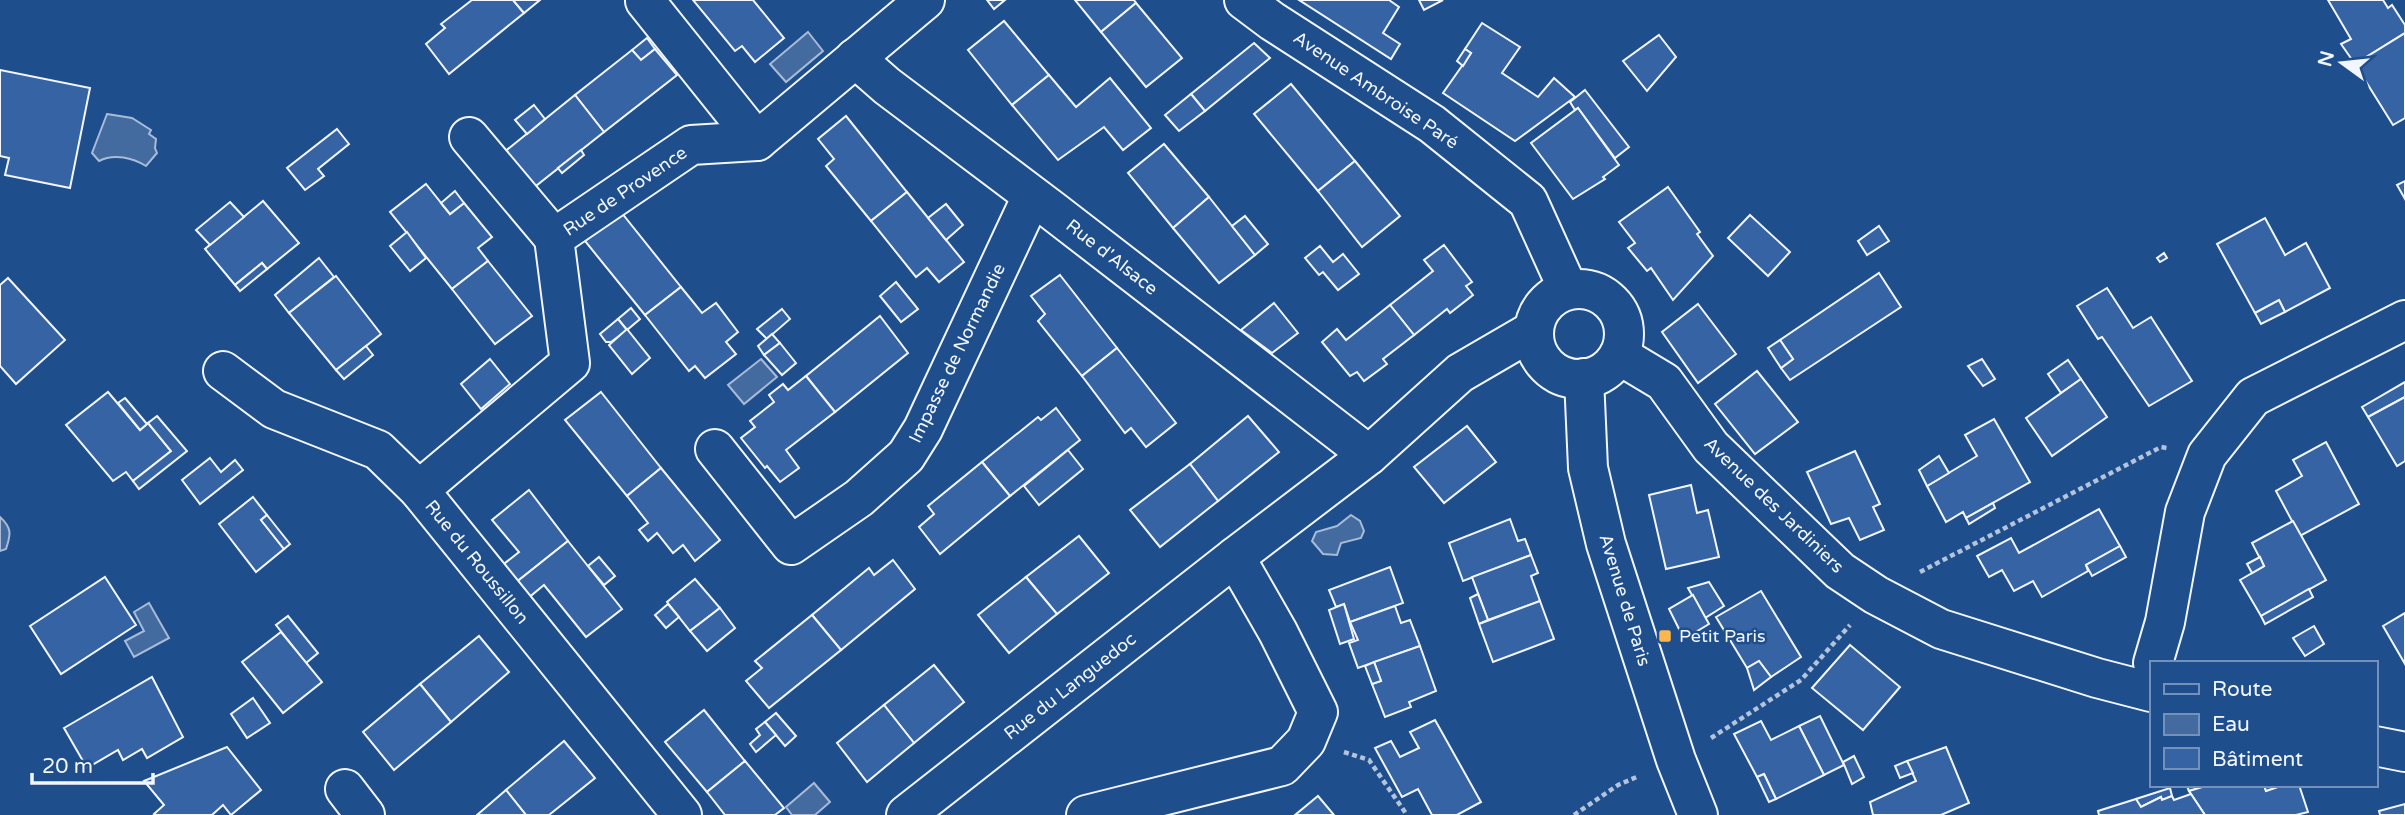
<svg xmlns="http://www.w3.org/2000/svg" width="2405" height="815" font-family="'Varela Round',sans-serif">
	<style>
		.water { fill: #446ba0; stroke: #a8bbd7; stroke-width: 2 }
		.building { fill: #3563a3; stroke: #f2f6ff; stroke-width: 2 }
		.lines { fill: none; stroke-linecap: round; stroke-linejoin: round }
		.minor-casing { stroke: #f2f6ff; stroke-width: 42 }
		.path { stroke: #b3c4dc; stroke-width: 4.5; stroke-dasharray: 5 3.5; stroke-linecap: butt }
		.minor { stroke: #1f4e8c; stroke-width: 38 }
		.poi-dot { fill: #ffb74d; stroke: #1f4e8c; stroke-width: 2.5 }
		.labels { text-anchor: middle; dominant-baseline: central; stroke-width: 5; stroke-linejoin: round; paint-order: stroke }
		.street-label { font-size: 18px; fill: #f2f6ff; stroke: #1f4e8c }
		.poi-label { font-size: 18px; fill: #f2f6ff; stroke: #1f4e8c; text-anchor: start }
	</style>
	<rect width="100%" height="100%" fill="#1f4e8c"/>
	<g class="water">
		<polygon points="808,32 823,51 786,82 770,64"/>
		<path d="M107,114L132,118L151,130L149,134L156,139L155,148L157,153L146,166C133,158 114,153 99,161L92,153Z"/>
		<polygon points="761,359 777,377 744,404 728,385"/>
		<polygon points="1351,515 1360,521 1364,531 1361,538 1341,543 1337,555 1323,554 1312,541 1316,532 1337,526"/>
		<path d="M0,517C12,528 11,534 6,549L0,551Z"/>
		<polygon points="149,603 169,638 134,657 125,641 144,631 134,612"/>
		<polygon points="814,783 830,802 815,815 792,815 786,807"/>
	</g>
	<g class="building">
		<polygon points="472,0 513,0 524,13 449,74 426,44 445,28 441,24"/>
		<polygon points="513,0 540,0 524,13"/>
		<polygon points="693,0 753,0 784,38 755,62 742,46 735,51"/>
		<polygon points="987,0 1005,0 994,9"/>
		<polygon points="1075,0 1134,0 1136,3 1101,32"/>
		<polygon points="1299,0 1389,0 1399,7 1383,33 1400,44 1391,59"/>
		<polygon points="1419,0 1443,0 1424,10"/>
		<polygon points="2328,0 2383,0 2388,8 2392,5 2405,25 2405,33 2355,64 2341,44 2351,39"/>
		<polygon points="1136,3 1182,58 1146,87 1101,32"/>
		<polygon points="1004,21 1049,75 1012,105 968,50"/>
		<polygon points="1482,23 1520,47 1502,73 1538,97 1554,78 1575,97 1515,141 1443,93 1471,53 1465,49"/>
		<polygon points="2405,33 2405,118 2393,125 2355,64"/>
		<polygon points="1659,35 1676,57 1647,91 1623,61"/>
		<polygon points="647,38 655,49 641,60 632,50"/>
		<polygon points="1254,43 1270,58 1205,111 1191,94"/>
		<polygon points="655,49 677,75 604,132 575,95 632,50 641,60"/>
		<polygon points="1465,49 1471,53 1463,66 1457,61"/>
		<polygon points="0,70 90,88 70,188 5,175 9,158 0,156"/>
		<polygon points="1049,75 1076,107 1110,78 1151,128 1123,150 1104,127 1058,160 1012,105"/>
		<polygon points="1291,84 1355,161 1318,191 1254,114"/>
		<polygon points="1585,90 1629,147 1615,158 1578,108 1575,110 1570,102"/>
		<polygon points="1191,94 1205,111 1179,131 1165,115"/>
		<polygon points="575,95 604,132 532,189 503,153"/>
		<polygon points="534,105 545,119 527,134 515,120"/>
		<polygon points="1578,108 1619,165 1603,177 1605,179 1573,199 1531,143"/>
		<polygon points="846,116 907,192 871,221 826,166 834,159 818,139"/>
		<polygon points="337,129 349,144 318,169 324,176 305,190 287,168"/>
		<polygon points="1164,144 1209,197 1173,228 1128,173"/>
		<polygon points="581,150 584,155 562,173 558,168"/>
		<polygon points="1355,161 1400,216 1362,247 1318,191"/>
		<polygon points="2405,181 2405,199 2397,185"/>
		<polygon points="426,184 450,214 464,203 492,237 478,248 488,261 452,289 390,212"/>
		<polygon points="1668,187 1700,232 1697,234 1713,256 1673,300 1651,268 1647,271 1628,248 1635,243 1619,222"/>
		<polygon points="455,191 464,203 450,214 441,203"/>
		<polygon points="907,192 964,262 939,282 927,268 916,277 871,221"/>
		<polygon points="1209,197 1255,255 1219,283 1173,228"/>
		<polygon points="263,201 299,243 267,269 262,263 235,285 205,249"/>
		<polygon points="230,202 244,217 210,245 196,230"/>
		<polygon points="946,204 963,225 946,240 928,218"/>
		<polygon points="621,212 681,287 645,315 585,241"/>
		<polygon points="1750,215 1790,252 1768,276 1728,238"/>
		<polygon points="1245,216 1268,244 1255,255 1232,226"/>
		<polygon points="2265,218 2285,255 2306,243 2330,288 2285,312 2279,300 2255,313 2217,244"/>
		<polygon points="1879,226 1889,241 1867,255 1858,241"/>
		<polygon points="407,232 426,258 410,271 390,246"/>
		<polygon points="1444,245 1472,282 1466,286 1473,295 1450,313 1447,309 1414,335 1390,305 1433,271 1424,260"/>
		<polygon points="1320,246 1333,262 1343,254 1359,274 1338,290 1323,272 1319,275 1305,258"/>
		<polygon points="2164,253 2167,258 2160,262 2157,258"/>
		<polygon points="319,258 334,277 289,313 275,295"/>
		<polygon points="488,261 532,316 495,344 452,289"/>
		<polygon points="262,263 267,269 240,291 235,285"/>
		<polygon points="1879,273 1901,307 1790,380 1781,368 1793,359 1780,340"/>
		<polygon points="1060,275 1117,348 1082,376 1038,321 1045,314 1031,296"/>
		<polygon points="336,276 381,334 336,370 289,313"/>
		<polygon points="8,278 65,340 16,384 0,366 0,285"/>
		<polygon points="896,282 918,309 901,322 880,296"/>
		<polygon points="681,287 702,313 716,303 738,332 726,342 736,354 705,378 695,366 689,371 645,315"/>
		<polygon points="2107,288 2133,328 2151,317 2192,381 2149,406 2102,337 2098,339 2077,306"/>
		<polygon points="2279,300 2285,312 2261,324 2255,313"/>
		<polygon points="1274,303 1298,333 1272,353 1241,330"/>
		<polygon points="1698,304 1736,354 1698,383 1662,332"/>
		<polygon points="1390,305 1414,335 1383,359 1387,364 1364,381 1357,372 1350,376 1322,342 1337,329 1346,340"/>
		<polygon points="631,308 640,319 627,330 618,319"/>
		<polygon points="782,309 790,319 767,339 757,329"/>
		<polygon points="880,316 908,353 835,412 806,376"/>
		<polygon points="618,319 627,330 611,342 606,342 600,334"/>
		<polygon points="627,329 650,358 632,374 609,345"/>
		<polygon points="772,334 780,343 764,355 758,346"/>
		<polygon points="1780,340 1793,359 1781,368 1768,348"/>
		<polygon points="780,343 796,363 782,375 764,355"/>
		<polygon points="366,346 373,355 344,379 336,370"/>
		<polygon points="1117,348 1176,423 1146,447 1131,428 1125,433 1082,376"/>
		<polygon points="490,359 510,384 481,409 461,384"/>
		<polygon points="1982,359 1995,379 1983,386 1968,366"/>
		<polygon points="2068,360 2081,379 2061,393 2048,374"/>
		<polygon points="1757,371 1798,422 1755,454 1715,404"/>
		<polygon points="806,376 835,412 786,450 799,468 780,482 767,466 765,468 741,438 755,427 750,421 774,402 769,395 783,384 788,390"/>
		<polygon points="2081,379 2107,417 2052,456 2026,418"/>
		<polygon points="2405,382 2405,397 2368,417 2362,407"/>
		<polygon points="108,392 140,430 148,423 171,451 133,481 126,472 113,481 66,425"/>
		<polygon points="601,392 661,468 627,496 565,420"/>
		<polygon points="2405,397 2405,461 2397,466 2368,417"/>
		<polygon points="125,398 147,424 140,430 118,403"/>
		<polygon points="1056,408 1080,440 1010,496 982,462 1038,417 1041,420"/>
		<polygon points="157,416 187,451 139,489 133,481 171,451 148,423"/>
		<polygon points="1248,416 1279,452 1218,501 1190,464"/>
		<polygon points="1994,419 2030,482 1966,518 1963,512 1946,522 1927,486 1977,456 1965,435"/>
		<polygon points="1467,426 1496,462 1444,503 1414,467"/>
		<polygon points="2326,442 2359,504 2300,536 2276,491 2302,476 2293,460"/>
		<polygon points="1068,450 1083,469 1039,505 1024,486"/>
		<polygon points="1855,451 1880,504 1873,507 1884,530 1860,540 1849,518 1831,524 1807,472"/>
		<polygon points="1939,456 1949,473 1927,486 1919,470"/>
		<polygon points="210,458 221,472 235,460 243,470 200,504 182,480"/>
		<polygon points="982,462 1010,496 940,554 919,527 934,514 928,506"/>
		<polygon points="1190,464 1218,501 1160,547 1130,510"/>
		<polygon points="661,468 720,540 695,561 683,545 673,553 657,533 648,541 639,530 648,523 627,496"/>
		<polygon points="1691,485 1697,513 1708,510 1719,557 1666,569 1649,495"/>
		<polygon points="529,490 568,541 514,584 500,567 519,552 492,520"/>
		<polygon points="253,497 267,515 261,520 284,549 256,572 219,524"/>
		<polygon points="1993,503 1995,508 1969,524 1966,518"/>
		<polygon points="2099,509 2120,546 2086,565 2088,571 2042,597 2033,581 2014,591 2002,570 1989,577 1977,556 2011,538 2019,553"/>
		<polygon points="267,515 290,544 284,549 261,520"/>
		<polygon points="1510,519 1518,541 1525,539 1531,555 1463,581 1449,543"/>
		<polygon points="2293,521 2326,580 2261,616 2240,580 2264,566 2252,543"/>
		<polygon points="1079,536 1109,573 1057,614 1026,577"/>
		<polygon points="568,541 622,609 586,637 544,585 527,599 514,584"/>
		<polygon points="2120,546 2126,557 2092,576 2086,565"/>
		<polygon points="1531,555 1538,573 1531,576 1540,601 1488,620 1472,577"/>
		<polygon points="599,557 615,576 604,585 588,566"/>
		<polygon points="2260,557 2264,566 2252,573 2247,564"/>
		<polygon points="893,560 915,589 841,650 812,615 869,568 874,575"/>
		<polygon points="1390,567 1403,603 1350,622 1344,604 1336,607 1329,590"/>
		<polygon points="105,577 136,625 61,674 30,626"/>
		<polygon points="1026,577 1057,614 1009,653 978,615"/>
		<polygon points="695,579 720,608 690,631 667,602"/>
		<polygon points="1709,582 1724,606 1705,618 1688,588"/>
		<polygon points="2309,589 2313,597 2265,624 2261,616"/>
		<polygon points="1761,591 1801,657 1771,677 1759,661 1747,668 1716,617"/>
		<polygon points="1478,594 1488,620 1479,624 1470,598"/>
		<polygon points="1693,595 1709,624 1684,639 1669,609"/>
		<polygon points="1540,601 1554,639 1493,662 1479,624"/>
		<polygon points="668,604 679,617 666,628 655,615"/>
		<polygon points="1344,604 1354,639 1340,644 1329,610"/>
		<polygon points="1395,606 1401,623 1410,620 1420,646 1358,668 1349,643 1358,640 1350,622"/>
		<polygon points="720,608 735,628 707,651 690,631"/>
		<polygon points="2405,613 2405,664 2383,626"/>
		<polygon points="812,615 841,650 769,708 746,681 762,668 755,661"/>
		<polygon points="288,616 318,653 306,663 276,625"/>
		<polygon points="2314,626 2324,644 2305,656 2293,638"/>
		<polygon points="281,632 322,682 283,713 242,662"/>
		<polygon points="479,636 509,672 451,722 420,684"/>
		<polygon points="1850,645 1900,687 1863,730 1812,688"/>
		<polygon points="1420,646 1436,691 1409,702 1411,707 1385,717 1372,684 1381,681 1374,662"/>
		<polygon points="1759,661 1771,677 1754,690 1747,668"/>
		<polygon points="1374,662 1381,681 1372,684 1365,666"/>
		<polygon points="934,665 964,702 914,743 884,705"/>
		<polygon points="152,677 183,737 147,758 142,749 123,760 118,750 87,768 64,728"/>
		<polygon points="420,684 451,722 394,770 363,732"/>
		<polygon points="253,698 270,723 247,738 231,714"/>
		<polygon points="884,705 914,743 867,782 837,743"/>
		<polygon points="704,710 745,761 707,792 665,742"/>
		<polygon points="776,713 796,736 785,746 765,722"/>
		<polygon points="1820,716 1844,765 1824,775 1799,726"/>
		<polygon points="1435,720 1481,802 1457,815 1432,815 1418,789 1402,797 1375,748 1391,741 1400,757 1419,748 1410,732"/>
		<polygon points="1761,721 1771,740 1799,726 1824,775 1776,799 1764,774 1757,777 1734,734"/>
		<polygon points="765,722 776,735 756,752 750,744 760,735 756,729"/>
		<polygon points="564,741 595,778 549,815 526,815 506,790"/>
		<polygon points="227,747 261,790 231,815 223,805 212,815 156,815 154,814 164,805 144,781"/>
		<polygon points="1946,747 1969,803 1941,815 1873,815 1870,802 1916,781 1907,761"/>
		<polygon points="1854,756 1864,777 1852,784 1843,762"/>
		<polygon points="745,761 784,808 775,815 725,815 707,792"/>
		<polygon points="1907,761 1913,773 1900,778 1895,766"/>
		<polygon points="1764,774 1776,799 1769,802 1757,777"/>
		<polygon points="2197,785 2199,788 2189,791 2187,786"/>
		<polygon points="2209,785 2264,785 2266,791 2283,785 2299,785 2308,812 2296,815 2205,815 2189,791"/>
		<polygon points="2264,785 2283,785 2266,791"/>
		<polygon points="2170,788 2172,796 2162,800 2161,797 2141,807 2137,802 2136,799"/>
		<polygon points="506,790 526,815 477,815"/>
		<polygon points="2191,794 2205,815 2099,815 2098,811 2136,799 2141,807 2161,797 2162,800 2172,796 2174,800"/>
		<polygon points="1318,796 1334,815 1295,815"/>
		<polygon points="2405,804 2405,815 2380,815 2379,811"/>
	</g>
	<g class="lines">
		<g class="minor-casing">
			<g id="minor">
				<polyline points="1244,0 1272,21 1432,124 1528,201 1568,289"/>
				<polyline points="645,1 757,141"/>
				<polyline points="855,58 887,86 1053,211 1369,455"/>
				<polyline points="469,137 554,238"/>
				<circle cx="1579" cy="334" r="45"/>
				<polyline points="1619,355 1664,382 1711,447 1840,571 1876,595 1941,629 2097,678 2151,692"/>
				<polyline points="223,371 274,409 378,450 419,490 682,815"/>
				<polyline points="1584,378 1588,468 1606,544 1676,760 1698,815"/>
				<polyline points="715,449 791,545 859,498 906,456 923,429 1032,196"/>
				<polyline points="419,490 570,363 554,238 691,145 757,141 925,0"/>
				<polyline points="2153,663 2165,622 2185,512 2207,455 2253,397 2405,320"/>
				<polyline points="2375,746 2405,752"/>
				<polyline points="345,789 365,815"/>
				<polyline points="906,815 1235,557 1369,455 1460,373 1534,330"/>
				<polyline points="1086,815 1282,766 1306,741 1318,712 1278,632 1235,557"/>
			</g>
		</g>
		<g class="path">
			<polyline points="1920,572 2161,447 2167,448"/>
			<polyline points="1711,738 1801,680 1850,625"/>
			<polyline points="1344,752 1369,760 1407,815"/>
			<polyline points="1574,815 1618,785 1639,776"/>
		</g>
		<use href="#minor" class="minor"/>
	</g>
	<rect class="poi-dot" x="1658" y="629" width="14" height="14" rx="3.5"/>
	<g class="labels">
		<g class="street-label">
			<text transform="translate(1376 90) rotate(34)">Avenue Ambroise Paré</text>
			<text transform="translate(625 191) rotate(-34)">Rue de Provence</text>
			<text transform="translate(1112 257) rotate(38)">Rue d'Alsace</text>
			<text transform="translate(957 353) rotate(-64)">Impasse de Normandie</text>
			<text transform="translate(1774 505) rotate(44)">Avenue des Jardiniers</text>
			<text transform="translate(477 562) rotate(51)">Rue du Roussillon</text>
			<text transform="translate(1625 600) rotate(73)">Avenue de Paris</text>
			<text transform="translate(1070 686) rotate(-38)">Rue du Languedoc</text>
		</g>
		<g class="poi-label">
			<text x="1679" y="636">Petit Paris</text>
		</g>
	</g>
	<rect x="2150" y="661" width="228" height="126" fill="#1f4e8c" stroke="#7391ba" stroke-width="2"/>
	<rect x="2164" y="684" width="35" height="10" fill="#1f4e8c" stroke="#7391ba" stroke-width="2"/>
	<text x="2212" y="696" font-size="21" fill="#f2f6ff">Route</text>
	<rect x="2164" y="714" width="35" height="21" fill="#446ba0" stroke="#7391ba" stroke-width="2"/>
	<text x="2212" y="731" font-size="21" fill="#f2f6ff">Eau</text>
	<rect x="2164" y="748" width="35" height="21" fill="#3563a3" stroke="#7391ba" stroke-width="2"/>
	<text x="2212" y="766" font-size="21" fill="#f2f6ff">Bâtiment</text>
	<g transform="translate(2342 63) rotate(285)" stroke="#1f4e8c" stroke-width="5" paint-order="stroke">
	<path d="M0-5L12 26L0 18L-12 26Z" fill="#f2f6ff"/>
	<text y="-10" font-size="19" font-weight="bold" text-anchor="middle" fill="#f2f6ff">N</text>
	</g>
	<path d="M32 773v10h121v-10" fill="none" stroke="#f2f6ff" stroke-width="3.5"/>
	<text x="42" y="773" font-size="21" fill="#f2f6ff" stroke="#1f4e8c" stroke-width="5" paint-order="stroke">20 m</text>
</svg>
